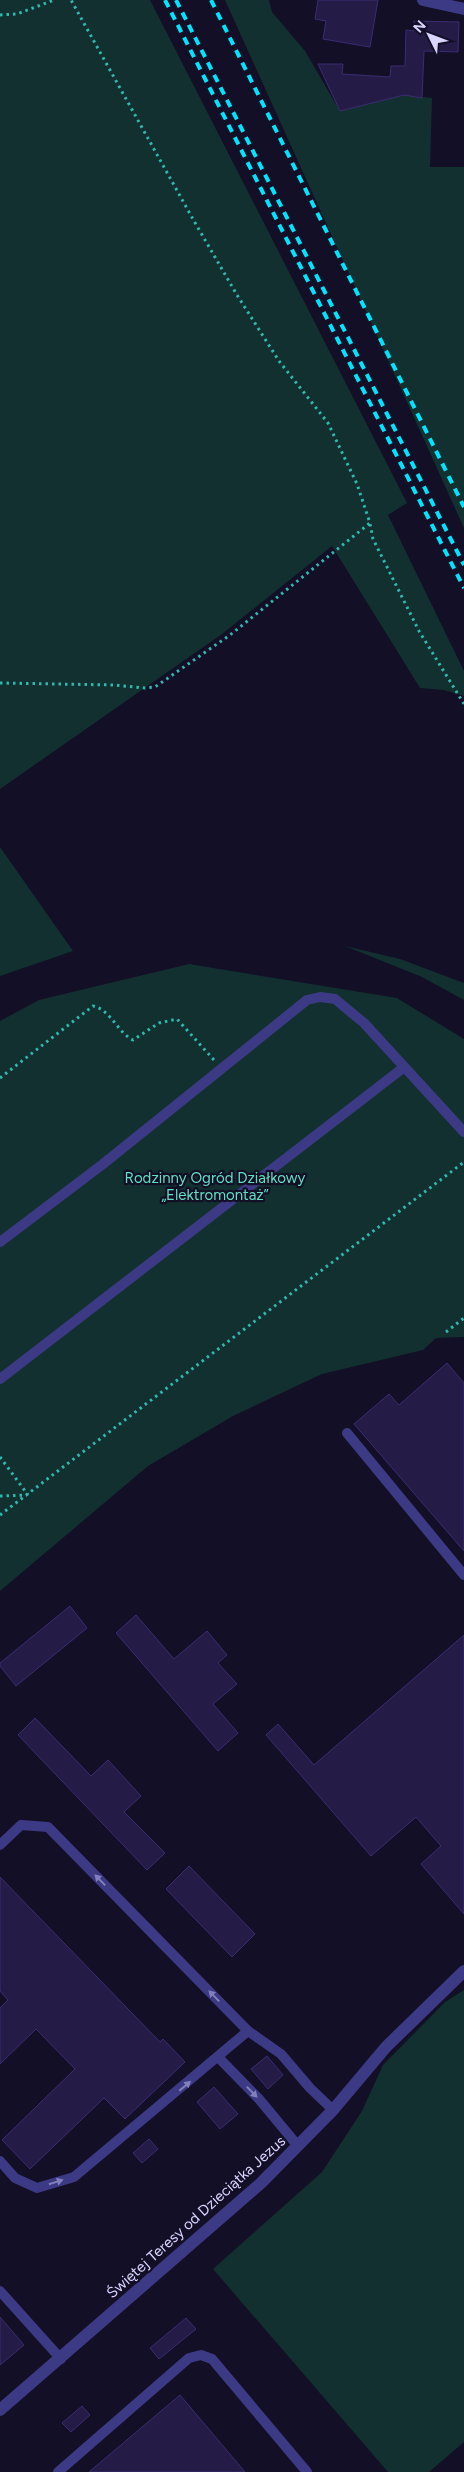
<svg xmlns="http://www.w3.org/2000/svg" width="464" height="2472" font-family="Figtree,sans-serif">
	<style>
		.green { fill: #12302f }
		.building { fill: #241b47; stroke: #3b2d73 }
		.lines { fill: none; stroke-linecap: round; stroke-linejoin: round }
		.path { stroke: #2fb8b0; stroke-width: 3; stroke-dasharray: 2.5 4; stroke-linecap: butt }
		.service { stroke: #3d3a85; stroke-width: 10 }
		.minor { stroke: #3d3a85; stroke-width: 12 }
		.rail { stroke: #00e5ff; stroke-width: 4; stroke-dasharray: 8 6; stroke-linecap: butt }
		.oneway { fill: #837fbc }
		.labels { text-anchor: middle; dominant-baseline: central; stroke-width: 4.5; stroke-linejoin: round; paint-order: stroke }
		.park-label { font-size: 15px; fill: #5fe0c0; stroke: #130f26 }
		.street-label { font-size: 15px; fill: #d9d4ff; stroke: #130f26 }
	</style>
	<rect width="100%" height="100%" fill="#130f26"/>
	<g class="green">
		<polygon points="0,0 150,0 407,503 388,515 464,671 464,696 444,690 420,688 332,546 222,634 0,789"/>
		<polygon points="225,0 269,0 272,12 305,51 340,111 404,95 432,98 430,167 464,167 464,528"/>
		<polygon points="0,847 73,951 0,976"/>
		<polygon points="345,946 400,959 464,983 464,1000 422,977"/>
		<polygon points="189,964 397,998 464,1039 464,1337 436,1338 423,1350 322,1374 233,1416 148,1466 0,1591 0,1021 39,1000"/>
		<polygon points="464,1990 464,2442 429,2472 388,2472 213,2269 322,2172 362,2111 383,2065 445,2002"/>
	</g>
	<g class="building">
		<polygon points="318,0 378,0 370,47 323,39 326,21 315,19"/>
		<polygon points="414,21 459,22 458,52 424,51 422,98 404,95 340,111 318,64 343,64 342,74 390,77 391,66 405,66 406,30 414,31"/>
		<polygon points="447,1363 464,1383 464,1551 354,1424 389,1394 399,1405"/>
		<polygon points="70,1606 87,1628 16,1686 0,1666 0,1663"/>
		<polygon points="136,1615 174,1659 207,1631 227,1655 218,1663 237,1684 213,1704 238,1733 218,1751 116,1633"/>
		<polygon points="464,1635 464,1914 421,1864 441,1846 416,1817 371,1856 266,1735 278,1724 314,1765"/>
		<polygon points="35,1718 91,1776 108,1760 141,1796 124,1812 165,1853 147,1870 18,1735"/>
		<polygon points="189,1866 255,1934 232,1957 166,1889"/>
		<polygon points="0,1877 160,2042 163,2039 185,2062 125,2119 104,2098 30,2169 2,2140 75,2069 36,2029 0,2064 0,2008 8,2000 0,1991"/>
		<polygon points="267,2056 283,2075 268,2089 251,2069"/>
		<polygon points="214,2087 238,2114 220,2129 197,2102"/>
		<polygon points="149,2139 158,2149 142,2163 133,2153"/>
		<polygon points="0,2317 24,2345 0,2365"/>
		<polygon points="186,2318 196,2329 159,2359 150,2348"/>
		<polygon points="180,2395 245,2472 89,2472"/>
		<polygon points="82,2406 90,2415 71,2432 62,2423"/>
	</g>
	<g class="lines">
		<g class="path">
			<polyline points="0,15 17,14 54,0"/>
			<polyline points="370,524 373,539 419,631 464,704"/>
			<polyline points="0,683 114,685 145,688 155,687 230,635 370,523 357,484 328,423 279,361 237,295 194,221 71,0"/>
			<path d="M0,1078L93,1006C111,1010 117,1032 133,1040L159,1023L177,1019L214,1060"/>
			<polyline points="446,1332 464,1318"/>
			<polyline points="0,1457 28,1495"/>
			<polyline points="0,1496 27,1495"/>
			<polyline points="0,1515 464,1162"/>
		</g>
		<g class="service">
			<polyline points="0,1242 103,1164 307,1000 320,997 335,999 364,1023 464,1132"/>
			<polyline points="0,1379 403,1068"/>
			<polyline points="347,1433 464,1575"/>
			<polyline points="0,1845 21,1825 48,1827 248,2031 281,2054 310,2088 333,2110"/>
			<polyline points="218,2057 259,2099 298,2146"/>
			<polyline points="0,2161 15,2178 37,2188 74,2177 248,2031"/>
			<polyline points="0,2291 61,2359"/>
			<polyline points="58,2472 189,2358 201,2355 212,2359 307,2472"/>
		</g>
		<g class="minor">
			<polyline points="423,0 464,9"/>
			<polyline points="0,2410 261,2183 333,2110 386,2047 464,1971"/>
		</g>
		<g class="rail">
			<polyline points="165,0 464,588"/>
			<polyline points="176,0 464,565"/>
			<polyline points="211,0 464,507"/>
		</g>
	</g>
	<defs><path id="oneway-solid" d="M-6-.8H1V-3.2L6.5 0L1 3.2V.8H-6Z" transform="scale(1.25)"/></defs>
	<g class="oneway">
		<use href="#oneway-solid" transform="translate(100 1880) rotate(-134)"/>
		<use href="#oneway-solid" transform="translate(214 1996) rotate(-134)"/>
		<use href="#oneway-solid" transform="translate(185 2086) rotate(-40)"/>
		<use href="#oneway-solid" transform="translate(252 2092) rotate(46)"/>
		<use href="#oneway-solid" transform="translate(56 2182) rotate(-18)"/>
	</g>
	<g class="labels">
		<g class="park-label">
			<text x="215" y="1178">Rodzinny Ogród Działkowy<tspan x="215" dy="17">„Elektromontaż”</tspan></text>
		</g>
		<g class="street-label">
			<text transform="translate(196 2217) rotate(-42)">Świętej Teresy od Dzieciątka Jezus</text>
		</g>
	</g>
	<g transform="translate(429 35) rotate(312)" stroke="#130f26" stroke-width="4" paint-order="stroke">
	<path d="M0-4L9 19L0 12L-9 19Z" fill="#d9d4ff"/>
	<text y="-8" font-size="14" font-weight="bold" text-anchor="middle" fill="#d9d4ff">N</text>
	</g>
</svg>
